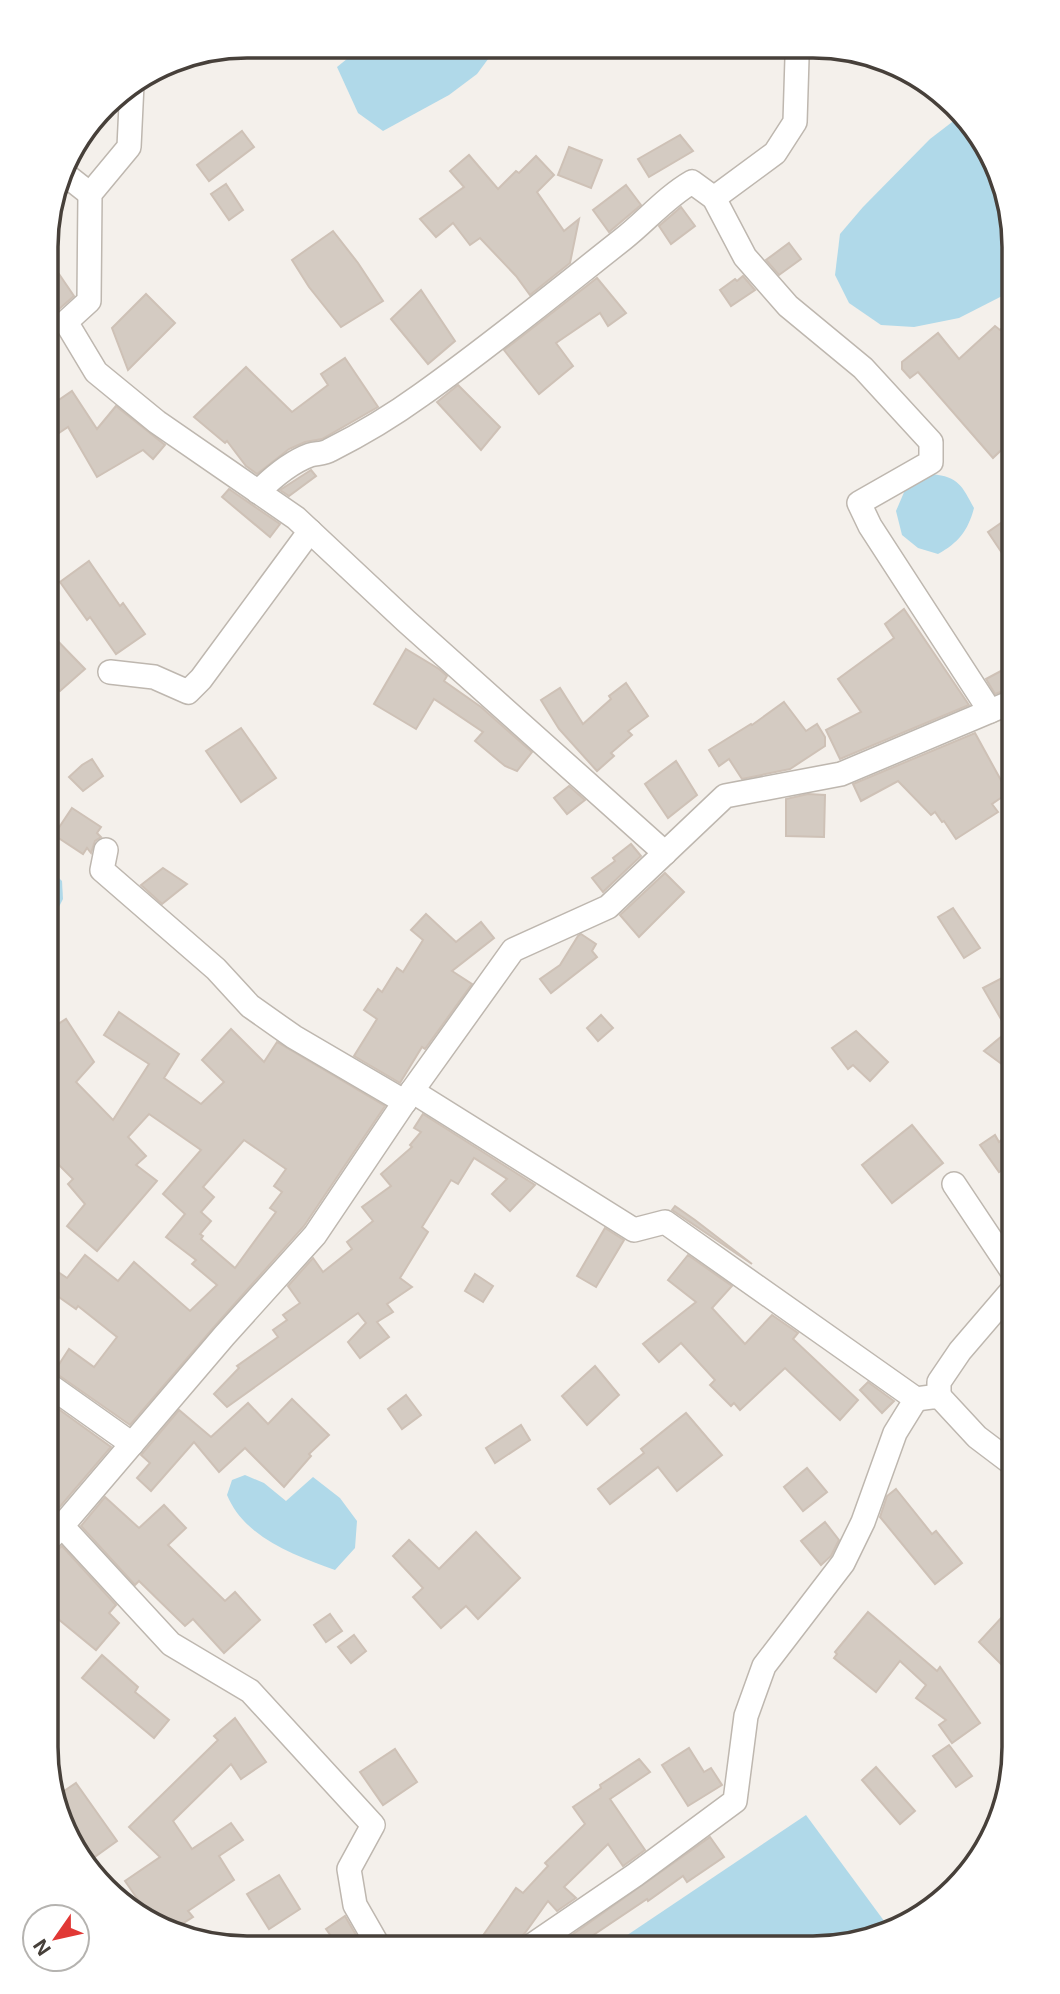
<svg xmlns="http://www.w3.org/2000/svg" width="1060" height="1994" font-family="Inter,sans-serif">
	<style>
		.water { fill: #b0d9e9 }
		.building { fill: #d4cbc2; stroke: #cec1b6; stroke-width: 2; fill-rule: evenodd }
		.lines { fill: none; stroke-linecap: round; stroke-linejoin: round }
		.minor-casing { stroke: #beb7af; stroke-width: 26 }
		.minor { stroke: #fff; stroke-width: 23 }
		.rim { fill: none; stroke: #47403a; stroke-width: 3.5 }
	</style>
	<rect width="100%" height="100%" fill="#f4f0eb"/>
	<g class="water">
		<polygon points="363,46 497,47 477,74 449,95 383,131 358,113 337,67"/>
		<polygon points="960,116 1004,182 1014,247 1014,281 1008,293 959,318 914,327 881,325 849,303 835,275 840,234 863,207 930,139"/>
		<path d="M932,474C959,477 962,486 974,508C968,531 958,543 938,554L918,548L902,535L896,511L905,490Z"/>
		<polygon points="46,866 62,881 63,899 46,932"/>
		<path d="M245,1475L264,1483L286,1501L313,1477L340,1498L357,1521L355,1548L335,1570C294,1555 245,1538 227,1495L232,1480Z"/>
		<polygon points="806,1815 890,1929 878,1938 813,1948 608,1948"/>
	</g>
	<g class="building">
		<polygon points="242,131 254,147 209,181 197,165"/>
		<polygon points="680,135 693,151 649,177 638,159"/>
		<polygon points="569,147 602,160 591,188 558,175"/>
		<polygon points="469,155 498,189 516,171 519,173 536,156 554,175 537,192 564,231 579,219 570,263 530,295 516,276 480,238 470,245 453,223 436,237 420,219 464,187 450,171"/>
		<polygon points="226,184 243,210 229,220 211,194"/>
		<polygon points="626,185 641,205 609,232 593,210"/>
		<polygon points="681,207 695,226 671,244 659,226"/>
		<polygon points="333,231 358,263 383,301 341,327 309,287 292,260"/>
		<polygon points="789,243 801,259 779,275 766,260"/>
		<polygon points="59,274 74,296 58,310 47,290 47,280"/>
		<polygon points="743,276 755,290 731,306 720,290 735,279 737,281"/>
		<polygon points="597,278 626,313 608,326 600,313 556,343 573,366 539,394 504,350"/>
		<polygon points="421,290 455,341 428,364 391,319"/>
		<polygon points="146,294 175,323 128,370 112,328"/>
		<polygon points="1014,318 1014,438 993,458 918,372 910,378 902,369 902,362 938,333 959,359 995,326 1000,330"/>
		<polygon points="345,358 378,407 322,439 305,442 289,449 257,474 246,466 227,441 225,443 194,417 246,367 292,412 328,385 321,374"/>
		<polygon points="458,385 500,427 481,450 437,402"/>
		<polygon points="72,391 97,429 116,406 165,445 153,459 143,450 97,477 68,427 47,441 47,408"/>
		<polygon points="311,470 316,476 289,496 280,490"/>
		<polygon points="229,489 280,524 270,537 222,497"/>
		<polygon points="1014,514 1014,571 988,532"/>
		<polygon points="89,561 120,606 123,603 145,634 116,654 90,617 87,620 60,582"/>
		<polygon points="904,609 969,705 840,759 826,730 861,712 838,679 894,638 885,624"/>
		<polygon points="47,630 85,669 60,691 47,680"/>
		<polygon points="406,649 439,669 447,676 444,681 481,707 532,752 517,771 505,766 475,741 483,732 434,699 416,729 374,704"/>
		<polygon points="1014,664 1014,687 995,694 986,679"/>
		<polygon points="626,683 648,716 628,731 632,735 611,753 614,756 597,771 559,729 541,700 560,688 583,724 611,699 609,696"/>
		<polygon points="784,702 806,731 817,724 825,737 825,746 790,769 742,779 729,759 719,766 709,750 751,724 752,725"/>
		<polygon points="241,728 276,778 241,802 206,751"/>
		<polygon points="975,733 1008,793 992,804 998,812 956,839 944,821 942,822 935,812 931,815 898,781 861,801 853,784"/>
		<polygon points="92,759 103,776 83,791 69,777 82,765"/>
		<polygon points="676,761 697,795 668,818 645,784"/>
		<polygon points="569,786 585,800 567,814 554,798"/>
		<polygon points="808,794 825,795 824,837 786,836 786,799"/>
		<polygon points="72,808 101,827 97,833 101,837 95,841 91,853 87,848 83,854 54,835"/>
		<polygon points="631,844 641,856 603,892 592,878 615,861 613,858"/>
		<polygon points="163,868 187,884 162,904 141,885"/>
		<polygon points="665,873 684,892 639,937 620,915"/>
		<polygon points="953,908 980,948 964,958 938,917"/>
		<polygon points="426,914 456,942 481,922 494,938 452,971 472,984 425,1049 422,1047 400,1083 354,1056 377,1019 364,1010 378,989 382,992 397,968 403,972 423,940 411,930"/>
		<polygon points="581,934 596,944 592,951 597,957 551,993 540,979 560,965 578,936"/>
		<polygon points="1002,978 1014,999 1014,1073 984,1051 1008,1031 983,988"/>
		<path d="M119,1012L179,1054L164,1078L201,1104L224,1082L202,1060L231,1029L264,1062L277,1042L385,1106L304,1226L214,1327L130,1425L54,1372L69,1349L94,1367L117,1337L78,1306L76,1309L46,1288V1264L67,1278L85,1255L118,1281L134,1262L190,1311L217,1285L192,1264L196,1260L166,1237L185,1214L163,1194L201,1150L149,1114L128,1137L146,1156L136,1165L157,1181L97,1251L67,1226L85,1204L68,1184L73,1179L46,1152V1032L66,1019L94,1062L76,1082L113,1120L149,1064L104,1035ZM244,1140L286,1169L274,1186L282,1192L270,1208L276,1212L235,1268L201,1239L203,1236L200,1234L211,1221L201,1212L214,1197L203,1187Z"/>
		<polygon points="601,1015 613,1028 598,1041 587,1028"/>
		<polygon points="856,1031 888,1062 870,1081 853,1065 848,1069 832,1048"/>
		<polygon points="423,1114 535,1185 510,1211 492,1194 507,1179 474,1158 458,1184 451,1180 422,1227 428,1232 400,1278 412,1287 387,1304 393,1312 377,1322 389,1337 360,1358 348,1342 366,1323 358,1313 227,1407 214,1394 239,1368 237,1366 278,1337 273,1330 287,1320 283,1315 300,1303 288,1286 313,1258 323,1272 352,1249 347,1242 373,1221 362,1207 391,1186 381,1174 412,1147 410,1145 421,1132 414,1128"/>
		<polygon points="912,1125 943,1163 892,1203 862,1165"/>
		<polygon points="1014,1130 1014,1161 999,1172 980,1145 995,1135 999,1142"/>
		<polygon points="675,1206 695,1220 752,1264 672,1210"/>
		<polygon points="605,1228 624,1240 596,1287 577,1276"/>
		<polygon points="688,1255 732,1286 712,1308 745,1344 772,1315 798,1333 793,1339 858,1400 840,1420 785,1368 740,1410 734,1403 731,1406 710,1385 715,1380 681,1343 659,1362 643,1344 696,1302 668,1280"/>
		<polygon points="475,1274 493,1286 483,1302 465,1291"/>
		<polygon points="595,1366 619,1395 587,1425 562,1396"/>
		<polygon points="868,1382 894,1401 882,1413 860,1390"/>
		<polygon points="406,1395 421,1415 402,1429 388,1409"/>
		<polygon points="292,1399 329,1435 309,1454 311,1456 284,1487 245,1448 219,1472 194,1442 151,1491 137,1478 150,1463 141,1455 179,1410 211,1437 248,1403 268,1424"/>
		<polygon points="46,1400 111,1447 58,1509 46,1500"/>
		<polygon points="686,1413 722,1455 677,1491 658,1467 610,1504 598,1489 644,1453 641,1449"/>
		<polygon points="521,1425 530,1440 495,1463 486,1448"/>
		<polygon points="807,1468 827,1492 803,1511 784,1487"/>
		<polygon points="896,1489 932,1534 936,1531 962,1563 935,1584 880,1517 887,1496"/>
		<polygon points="105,1497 139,1528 164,1505 186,1528 168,1545 225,1601 235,1592 260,1620 224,1653 193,1619 185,1626 139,1581 135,1585 81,1526"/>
		<polygon points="825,1522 839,1540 831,1556 821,1565 801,1541"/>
		<polygon points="476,1532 520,1578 478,1619 466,1606 441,1628 413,1597 423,1588 393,1556 409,1540 439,1569"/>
		<polygon points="62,1546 116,1605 109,1613 119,1623 96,1650 46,1609 46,1556 55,1552"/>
		<polygon points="1014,1604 1014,1652 1002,1665 979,1642"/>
		<polygon points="868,1612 937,1671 940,1667 980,1723 952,1743 939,1725 946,1720 916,1698 926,1685 900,1661 876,1692 834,1658 837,1654 835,1652"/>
		<polygon points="330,1614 342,1631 326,1642 314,1625"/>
		<polygon points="354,1635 366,1651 351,1663 338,1647"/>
		<polygon points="102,1655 138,1687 135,1692 169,1720 154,1738 82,1678"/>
		<polygon points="235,1718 266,1762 241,1779 231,1764 173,1821 192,1849 231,1823 243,1840 219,1856 234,1880 188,1911 193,1917 177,1927 148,1914 125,1881 160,1857 129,1827 218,1740 214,1736"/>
		<polygon points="949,1745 972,1776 956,1787 933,1756"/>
		<polygon points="689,1748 704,1772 711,1768 722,1785 688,1806 662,1765"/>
		<polygon points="395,1749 417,1782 383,1805 360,1772"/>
		<polygon points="639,1759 650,1772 610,1799 645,1850 623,1866 608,1844 564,1887 576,1898 557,1911 548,1901 525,1933 516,1941 514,1948 475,1947 516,1888 523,1893 548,1866 545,1863 585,1824 573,1807 601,1788 600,1785"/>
		<polygon points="876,1767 915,1811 900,1824 862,1780"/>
		<polygon points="76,1783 117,1841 89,1861 56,1812 54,1798"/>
		<polygon points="710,1837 724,1857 687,1882 683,1876 648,1901 647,1899 586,1940 586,1948 568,1948 569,1937"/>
		<polygon points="279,1875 300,1909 269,1929 247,1894"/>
		<polygon points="345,1916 363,1947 339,1947 326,1929"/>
	</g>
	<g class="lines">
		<g class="minor-casing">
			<g id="minor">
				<polyline points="132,84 129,147 90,194 89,301 66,322 96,372 157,422 296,518 406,621 665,853"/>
				<polyline points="62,172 90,194"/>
				<polyline points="714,198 775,153 795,122 797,58 795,49"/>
				<path d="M258,492C272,478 291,462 310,455C317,453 324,454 330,450C362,434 392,416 421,395C490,346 556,292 623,239C646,221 666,197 692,182L714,198L745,257L788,306L863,368L931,442V462L859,503L870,526L990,711"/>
				<polyline points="110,672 154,677 188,692 201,679 310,531"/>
				<polyline points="106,850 102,870 216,969 250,1006 294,1037 405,1102"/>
				<polyline points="412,1091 634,1230 665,1222 916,1399 939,1396 977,1437 1014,1465"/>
				<polyline points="954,1184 1014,1274"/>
				<polyline points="46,1383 132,1444"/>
				<polyline points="939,1396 939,1382 960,1351 1014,1288"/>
				<polyline points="46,1542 62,1526"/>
				<polyline points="379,1947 355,1905 349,1869 373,1825 250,1691 171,1644 62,1526 224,1336 315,1235 412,1091 513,950 608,907 725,796 841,774 1014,701"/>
				<polyline points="528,1948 635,1875 735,1801 746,1716 764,1666 843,1563 863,1522 895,1433 916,1399"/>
			</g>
		</g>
		<use href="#minor" class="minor"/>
	</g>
	<path d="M0 0H1060V1994H0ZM247 58H813A189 189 0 0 1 1002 247V1747A189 189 0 0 1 813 1936H247A189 189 0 0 1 58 1747V247A189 189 0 0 1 247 58Z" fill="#fff" fill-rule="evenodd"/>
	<path class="rim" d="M247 58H813A189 189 0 0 1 1002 247V1747A189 189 0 0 1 813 1936H247A189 189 0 0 1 58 1747V247A189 189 0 0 1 247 58Z"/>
	<g transform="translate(56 1938) rotate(236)"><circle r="33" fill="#ffffff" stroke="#b5b3b0" stroke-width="2"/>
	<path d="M0-5L12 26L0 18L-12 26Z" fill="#e13835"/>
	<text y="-10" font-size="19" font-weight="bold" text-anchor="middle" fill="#47403a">N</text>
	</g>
</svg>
